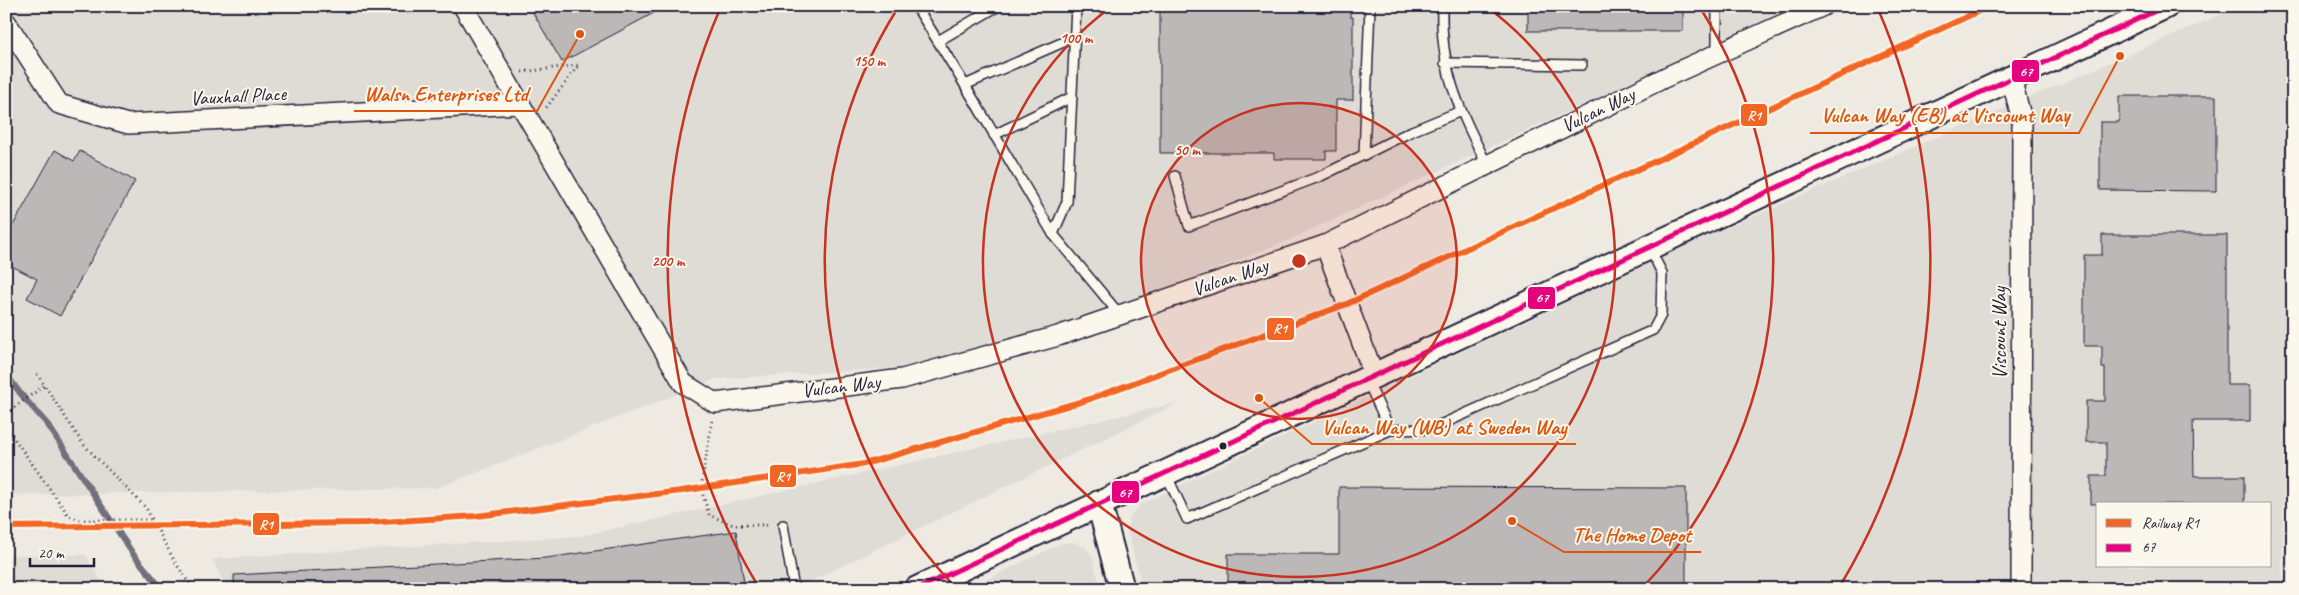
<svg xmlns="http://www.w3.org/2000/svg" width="2299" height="595" font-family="Caveat,sans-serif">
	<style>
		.built { fill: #dfdbd5; fill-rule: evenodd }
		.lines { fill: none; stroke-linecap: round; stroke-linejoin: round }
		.stream { stroke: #716f7c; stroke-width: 6 }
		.building { fill: #bcb8b8; stroke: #22223b }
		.service-casing { stroke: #22223b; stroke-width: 12 }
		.minor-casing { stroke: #22223b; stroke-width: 22 }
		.tertiary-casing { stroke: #22223b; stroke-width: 28 }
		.path { stroke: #22223b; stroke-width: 3; stroke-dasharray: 1 4; stroke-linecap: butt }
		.service { stroke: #fbf7ec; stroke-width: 9 }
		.minor { stroke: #fbf7ec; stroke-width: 19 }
		.tertiary { stroke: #fbf7ec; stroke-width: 24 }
		.bus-1-casing { stroke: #fbf7ec; stroke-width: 9 }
		.bus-1 { stroke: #e5007d; stroke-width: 5 }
		.rail-1-casing { stroke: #fbf7ec; stroke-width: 10 }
		.rail-1 { stroke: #f26522; stroke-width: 6 }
		.ring { fill: none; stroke: #c8321e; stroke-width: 2.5 }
		.bus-dot { fill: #22223b; stroke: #fbf7ec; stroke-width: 2 }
		.labels { text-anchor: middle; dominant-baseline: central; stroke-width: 4; stroke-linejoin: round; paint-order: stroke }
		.street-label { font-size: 20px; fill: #22223b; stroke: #fbf7ec }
		.centre { fill: #c8321e; stroke: #fbf7ec; stroke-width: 2.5 }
		.ring-label { font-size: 15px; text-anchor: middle; font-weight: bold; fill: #c8321e; stroke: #fbf7ec; stroke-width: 4; stroke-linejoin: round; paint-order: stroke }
		.leader { fill: none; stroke: #de560e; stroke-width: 2 }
		.callout-dot { fill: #de560e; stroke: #fbf7ec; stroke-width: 2 }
		.callout-label { font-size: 21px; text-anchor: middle; font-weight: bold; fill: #de560e; stroke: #fbf7ec; stroke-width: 4; stroke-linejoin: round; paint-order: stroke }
		.line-badge { stroke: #fbf7ec; stroke-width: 2 }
		.badge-label { font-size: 14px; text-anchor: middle; font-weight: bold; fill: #fff }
	</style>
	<rect width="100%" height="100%" fill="#eeeae2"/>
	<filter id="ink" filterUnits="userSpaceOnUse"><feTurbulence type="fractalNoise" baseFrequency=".02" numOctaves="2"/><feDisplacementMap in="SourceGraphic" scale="10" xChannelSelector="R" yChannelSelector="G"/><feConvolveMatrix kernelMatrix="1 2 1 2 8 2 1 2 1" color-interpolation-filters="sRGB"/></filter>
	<g filter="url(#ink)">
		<g class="built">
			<polygon points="6,6 1836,6 1734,35 1282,243 1133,301 1014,338 897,368 716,379 437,488 6,495"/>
			<path d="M2241,6H2291L2282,589H1143L1127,530L1130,517L1141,504L1687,245ZM2098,504H2270V566H2098Z"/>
			<polygon points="1178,403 794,589 227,589 212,559 581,536"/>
			<polygon points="1074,542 1087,549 1092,556 1101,589 967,589 1060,544"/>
			<polygon points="6,555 86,555 106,589 6,589"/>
		</g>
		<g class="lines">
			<polyline class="stream" points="6,374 20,393 48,425 133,554 162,589"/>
		</g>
		<g class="building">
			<polygon points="529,6 667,6 562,62"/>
			<polygon points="1160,6 1350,6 1350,17 1353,17 1353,100 1336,100 1336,151 1326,151 1326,159 1274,159 1274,153 1160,153"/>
			<rect x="1528" y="6" width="155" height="25"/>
			<polygon points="2119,96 2216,96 2216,191 2100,190 2100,122 2119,122"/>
			<polygon points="55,150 74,161 80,151 135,181 60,316 27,298 37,279 6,263 6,238"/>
			<polygon points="2102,235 2227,235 2227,385 2250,385 2250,421 2193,421 2194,476 2244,476 2244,504 2091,504 2091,476 2106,476 2106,442 2086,442 2086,401 2105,401 2105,368 2102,368 2102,346 2084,346 2084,255 2102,255"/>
			<polygon points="1339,487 1686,488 1686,589 1228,589 1228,554 1339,554"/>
			<polygon points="736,531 745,589 234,589 234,575 546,558"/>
		</g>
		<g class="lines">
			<g class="service-casing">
				<g id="service">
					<polyline points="916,6 965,85 1053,234 1120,315"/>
					<path d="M1442,6C1440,72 1459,108 1487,165"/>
					<polyline points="1717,6 1717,53"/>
					<polyline points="938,41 998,6"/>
					<polyline points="1445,63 1582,65"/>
					<polyline points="965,85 1075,37"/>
					<polyline points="994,135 1072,97"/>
					<polyline points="1364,155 1370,6"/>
					<polyline points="1175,176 1189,226 1321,176 1412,131 1461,111"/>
					<polyline points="1053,234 1067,202 1076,6"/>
					<polyline points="1367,380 1390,430"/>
					<polyline points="1166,474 1187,519 1390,430 1431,429 1653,330 1661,315 1662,273 1649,247"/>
					<polyline points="783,525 794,589"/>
				</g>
			</g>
			<g class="minor-casing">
				<g id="minor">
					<polyline points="463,6 683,383 715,403 902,379 1058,336 1325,245 1666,77 1823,6"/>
					<polyline points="6,22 59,104 128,124 519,104"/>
					<polyline points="2011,78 2022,120 2021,589"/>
					<polyline points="1325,245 1374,375"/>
				</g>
			</g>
			<g class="tertiary-casing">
				<g id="tertiary">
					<polyline points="1099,503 1122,589"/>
					<polyline points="917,589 2166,6"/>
				</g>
			</g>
			<g class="path">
				<polyline points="522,72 579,65 546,108"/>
				<polyline points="37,374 83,444 146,508 175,562 193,589"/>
				<polyline points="6,413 44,386"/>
				<polyline points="712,421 701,488 709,515 733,525 769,525"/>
				<polyline points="6,427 69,516 80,520 152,520"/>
			</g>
			<use href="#service" class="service"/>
			<use href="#minor" class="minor"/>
			<use href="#tertiary" class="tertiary"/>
			<g class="bus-1-casing">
				<polyline id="bus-1" points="917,589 2166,6"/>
			</g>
			<use href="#bus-1" class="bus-1"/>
			<g class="rail-1-casing">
				<polyline id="rail-1" points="6,527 366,523 476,516 681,491 864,464 1087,400 1347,304 1990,6"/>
			</g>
			<use href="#rail-1" class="rail-1"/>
		</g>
	</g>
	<circle cx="1299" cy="261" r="158" fill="#c8321e" fill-opacity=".12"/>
	<g class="ring">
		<circle cx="1299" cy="261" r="158"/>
		<path d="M1487 7A316 316 0 1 1 1111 7"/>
		<path d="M955 587A474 474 0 0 1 899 6M1699 6A474 474 0 0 1 1643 587"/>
		<path d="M758 586A631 631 0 0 1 720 9M1878 9A631 631 0 0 1 1840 586"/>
	</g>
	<circle class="bus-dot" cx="1223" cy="446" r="4.5"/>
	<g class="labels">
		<g class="street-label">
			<text transform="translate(238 96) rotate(-3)">Vauxhall Place</text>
			<text transform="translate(1598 110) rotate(-26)">Vulcan Way</text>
			<text transform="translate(1230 277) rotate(-19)">Vulcan Way</text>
			<text transform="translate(1999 333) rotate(-90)">Viscount Way</text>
			<text transform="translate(841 386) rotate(-7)">Vulcan Way</text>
		</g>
	</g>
	<circle cx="1299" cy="261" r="8" class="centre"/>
	<g class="ring-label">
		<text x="1076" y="43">100 m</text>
		<text x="869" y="66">150 m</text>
		<text x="1187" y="155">50 m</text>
		<text x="668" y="266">200 m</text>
	</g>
	<path class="leader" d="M580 34L537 111H354M2120 56L2079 133H1810M1259 398L1312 444H1576M1512 521L1564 552H1701"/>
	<g class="callout-dot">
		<circle cx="580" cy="34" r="5"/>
		<circle cx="2120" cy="56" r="5"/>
		<circle cx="1259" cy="398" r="5"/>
		<circle cx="1512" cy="521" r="5"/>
	</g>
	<g class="callout-label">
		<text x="446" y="101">Walsn Enterprises Ltd</text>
		<text x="1945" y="122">Vulcan Way (EB) at Viscount Way</text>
		<text x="1444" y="434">Vulcan Way (WB) at Sweden Way</text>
		<text x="1632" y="542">The Home Depot</text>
	</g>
	<g class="line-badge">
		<rect x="2011" y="59" width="29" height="24" rx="5" fill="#e5007d"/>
		<rect x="1740" y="103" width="28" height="24" rx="5" fill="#f26522"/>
		<rect x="1527" y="286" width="29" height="24" rx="5" fill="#e5007d"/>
		<rect x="1266" y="317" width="29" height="24" rx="5" fill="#f26522"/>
		<rect x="769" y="464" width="28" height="24" rx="5" fill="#f26522"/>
		<rect x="1111" y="480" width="29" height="24" rx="5" fill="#e5007d"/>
		<rect x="252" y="512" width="28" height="24" rx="5" fill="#f26522"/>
	</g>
	<g class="badge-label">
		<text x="2026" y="76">67</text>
		<text x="1754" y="120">R1</text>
		<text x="1542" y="302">67</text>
		<text x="1280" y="333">R1</text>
		<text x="783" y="481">R1</text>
		<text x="1125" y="497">67</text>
		<text x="266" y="529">R1</text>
	</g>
	<rect width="2299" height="595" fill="none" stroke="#fbf7ec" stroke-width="25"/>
	<rect x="12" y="12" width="2274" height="570" fill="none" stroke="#22223b" stroke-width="2" filter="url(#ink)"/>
	<rect x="2096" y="502" width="175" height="65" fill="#fbf7ec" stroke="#a4a2a5"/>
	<rect x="2106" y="519" width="25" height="8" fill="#f26522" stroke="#a4a2a5"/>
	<text x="2142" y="528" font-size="15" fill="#22223b">Railway R1</text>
	<rect x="2106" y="544" width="25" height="8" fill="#e5007d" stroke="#a4a2a5"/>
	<text x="2142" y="552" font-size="15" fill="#22223b">67</text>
	<path d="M30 558v8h64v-8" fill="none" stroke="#22223b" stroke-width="2.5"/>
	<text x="38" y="558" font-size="15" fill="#22223b" stroke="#fbf7ec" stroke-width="4" paint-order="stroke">20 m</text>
</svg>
